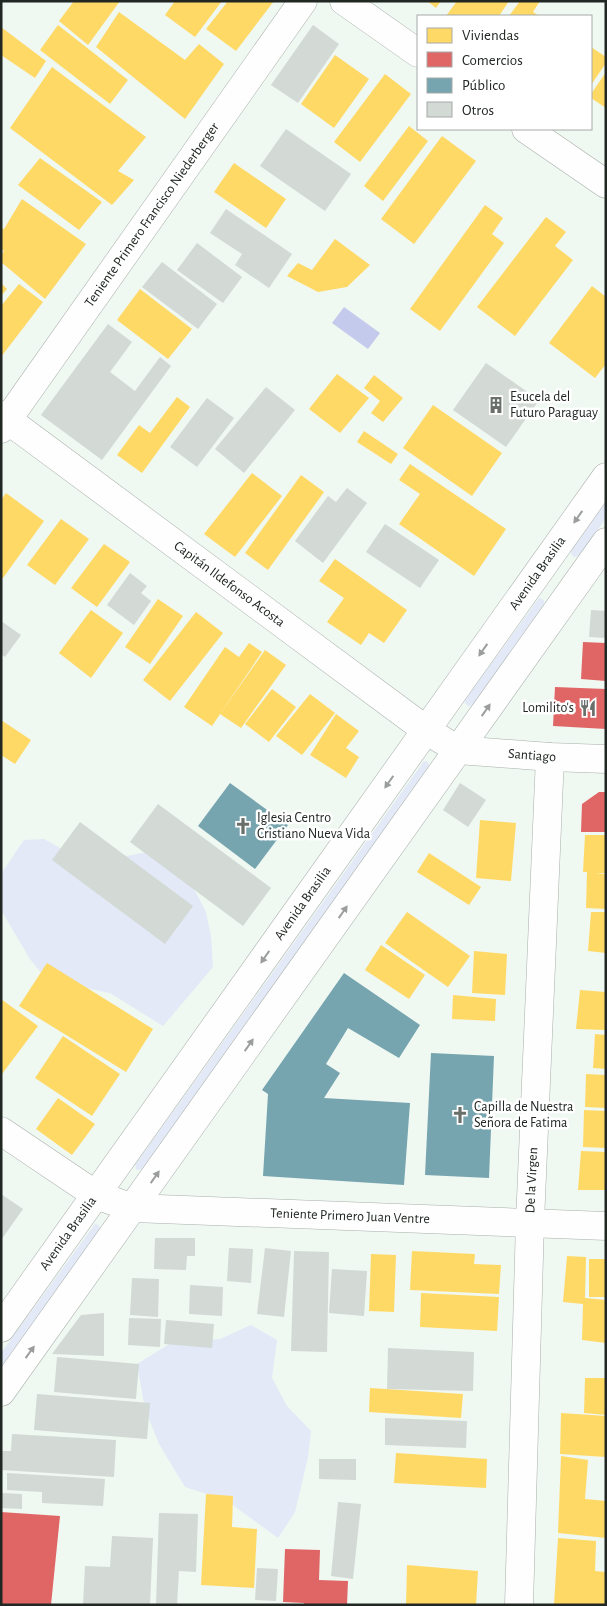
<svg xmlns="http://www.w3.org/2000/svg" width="607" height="1606" font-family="'Alegreya Sans',sans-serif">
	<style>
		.green { fill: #e3e9f6 }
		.water { fill: #c4caec }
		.homes { fill: #ffd966 }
		.shops { fill: #e06666 }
		.public { fill: #76a5af }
		.building { fill: #d3d9d5 }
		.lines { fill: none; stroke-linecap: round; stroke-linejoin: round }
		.street-casing { stroke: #a9afab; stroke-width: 29 }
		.primary-casing { stroke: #a9afab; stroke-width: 29 }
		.street { stroke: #fdfefd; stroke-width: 28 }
		.primary { stroke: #fdfefd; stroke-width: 28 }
		.oneway { fill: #9a9d9b }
		.labels { text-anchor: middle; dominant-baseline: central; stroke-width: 5; stroke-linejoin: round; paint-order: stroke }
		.street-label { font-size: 14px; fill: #212723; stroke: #fff }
		.poi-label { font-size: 14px; fill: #212723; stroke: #fff; text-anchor: start }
	</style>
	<rect width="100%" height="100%" fill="#f0f8f2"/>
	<g class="green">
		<polygon points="606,502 606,518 579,556 574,557 571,554 571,551"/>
		<polygon points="539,598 544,600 544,604 473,705 468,706 465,703 465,700"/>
		<polygon points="424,761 428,762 429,766 143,1169 138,1170 136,1169 135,1165"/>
		<polygon points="44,839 80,859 122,857 152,851 185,872 206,912 211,936 213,967 163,1026 110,993 47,980 30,959 1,910 1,874 24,840"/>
		<polygon points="95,1224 99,1225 100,1230 1,1368 1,1353"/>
		<polygon points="251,1325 277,1340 272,1378 287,1406 311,1431 308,1457 295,1512 278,1538 226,1500 185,1487 159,1444 145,1409 137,1364 171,1343 220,1339"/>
	</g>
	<polygon class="water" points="344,307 380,333 368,349 332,323"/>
	<g class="homes">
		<polygon points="74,1 120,1 88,45 59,21"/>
		<polygon points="175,1 222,1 195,37 165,15"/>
		<polygon points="228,1 274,1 236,51 206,29"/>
		<polygon points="427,1 441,1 436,8"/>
		<polygon points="457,1 509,1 499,16 446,16"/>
		<polygon points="520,1 540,1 533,12 539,16 509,16"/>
		<polygon points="119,12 185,60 199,44 224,64 185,119 96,47"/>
		<polygon points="58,25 128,80 110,104 40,50"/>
		<polygon points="1,27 46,61 35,78 1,55"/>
		<polygon points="591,47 606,57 606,63 591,85"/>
		<polygon points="335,55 369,79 334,128 301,104"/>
		<polygon points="52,67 146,137 118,171 134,180 112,205 10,128"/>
		<polygon points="606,72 606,108 591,98 591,94"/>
		<polygon points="385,74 411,94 360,162 334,142"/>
		<polygon points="409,126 428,141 383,201 364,186"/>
		<polygon points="442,136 476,161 414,244 381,219"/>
		<polygon points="40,158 102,202 79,230 18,185"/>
		<polygon points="234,163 286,199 266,228 214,192"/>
		<polygon points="22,199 86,244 45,299 1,262 1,255 4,251 1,249 1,228 4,229"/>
		<polygon points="485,205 503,218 492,234 504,243 440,331 410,309"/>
		<polygon points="546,217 566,232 555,246 573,260 515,336 477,307"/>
		<polygon points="335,239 370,265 347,287 318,292 287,276 298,263 312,270"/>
		<polygon points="1,283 7,289 1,296"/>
		<polygon points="19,284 43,302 1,357 1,306"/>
		<polygon points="592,286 606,297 606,364 595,378 549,343"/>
		<polygon points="140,289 192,329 168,359 117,320"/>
		<polygon points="337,374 369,398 340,433 309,409"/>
		<polygon points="374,375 403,398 383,422 371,413 380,401 364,388"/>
		<polygon points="177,397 190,407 142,473 117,455 139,425 150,433"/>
		<polygon points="433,405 502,453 472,496 403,448"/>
		<polygon points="364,431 398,454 391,464 357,442"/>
		<polygon points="410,464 506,529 474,576 399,524 420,494 399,480"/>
		<polygon points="252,473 282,496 235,557 204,534"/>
		<polygon points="301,475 324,492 268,570 245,553"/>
		<polygon points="6,493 44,521 3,578 1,577 1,500"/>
		<polygon points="61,519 89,539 55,585 27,565"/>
		<polygon points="104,544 130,562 97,607 71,588"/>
		<polygon points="335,559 407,610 384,643 369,633 361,645 327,622 344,598 319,581"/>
		<polygon points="158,599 183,616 150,664 125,647"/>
		<polygon points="91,610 123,633 91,678 59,653"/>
		<polygon points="196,612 223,633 170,701 143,680"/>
		<polygon points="249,643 262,652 212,726 184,707 225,647 239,657"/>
		<polygon points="265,650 286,665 241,728 220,714"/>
		<polygon points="272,689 296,707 269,742 245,724"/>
		<polygon points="310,694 335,713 302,755 276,736"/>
		<polygon points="336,714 359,731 346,748 359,757 346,778 310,755"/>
		<polygon points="1,720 31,740 15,764 1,755"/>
		<polygon points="480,820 516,823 511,881 476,878"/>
		<polygon points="585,835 606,835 606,873 596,873 606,874 606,909 586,908 587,872 583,872"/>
		<polygon points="429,853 481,887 469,905 417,872"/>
		<polygon points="407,912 470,956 448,987 385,943"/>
		<polygon points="591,912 606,912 606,953 588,951"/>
		<polygon points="381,945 425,975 409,999 365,970"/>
		<polygon points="474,951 507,954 505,995 472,993"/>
		<polygon points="47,963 153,1029 126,1072 19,1006"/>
		<polygon points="580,990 606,992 606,1030 576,1029"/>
		<polygon points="453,995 496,999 495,1021 452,1019"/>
		<polygon points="1,999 38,1026 2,1074 1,1073"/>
		<polygon points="595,1034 606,1035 606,1069 593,1068"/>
		<polygon points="63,1036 120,1074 92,1116 35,1078"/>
		<polygon points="586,1074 606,1075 606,1108 585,1107"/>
		<polygon points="58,1098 95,1124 72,1155 36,1129"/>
		<polygon points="584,1110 606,1111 606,1148 583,1147"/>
		<polygon points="581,1151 606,1152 606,1190 578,1190"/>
		<polygon points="412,1251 475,1254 474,1264 501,1265 499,1294 410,1290"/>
		<polygon points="371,1254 396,1255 394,1312 369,1311"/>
		<polygon points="567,1256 586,1257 585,1298 606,1300 606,1343 582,1340 583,1304 563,1302"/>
		<rect x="589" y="1259" width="17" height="38"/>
		<polygon points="421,1293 499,1297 497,1331 420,1327"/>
		<polygon points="585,1378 606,1378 606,1415 584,1413"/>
		<polygon points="370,1388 463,1394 461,1418 369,1412"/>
		<polygon points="561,1413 606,1416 606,1457 560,1454"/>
		<polygon points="396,1453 487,1459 486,1488 394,1483"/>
		<polygon points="561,1456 588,1460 585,1499 606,1501 606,1538 558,1533"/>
		<polygon points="206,1494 233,1496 232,1527 257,1529 254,1588 201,1585"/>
		<polygon points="558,1538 596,1541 595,1571 606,1572 606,1605 554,1605"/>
		<polygon points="407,1565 478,1571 476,1605 406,1605"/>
	</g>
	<g class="shops">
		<polygon points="583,642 606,643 606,681 581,679"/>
		<polygon points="555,687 606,689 606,729 553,726"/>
		<polygon points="599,792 606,792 606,832 581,832 582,804"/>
		<polygon points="1,1512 60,1516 51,1605 1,1605"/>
		<polygon points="285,1549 320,1550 319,1580 348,1581 347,1605 304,1605 304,1603 283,1602"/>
	</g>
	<g class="public">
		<polygon points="230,783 288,825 255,869 198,826"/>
		<polygon points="344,973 420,1025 399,1058 348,1028 326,1064 340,1073 324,1098 410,1103 404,1185 263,1176 268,1094 262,1090"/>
		<polygon points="431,1053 494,1056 489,1178 425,1175"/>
	</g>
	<g class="building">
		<polygon points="313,25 339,44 298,103 271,85"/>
		<polygon points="286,129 351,174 325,211 260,166"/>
		<polygon points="226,209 292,254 269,288 235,265 242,254 210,233"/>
		<polygon points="197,243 242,277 223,303 177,270"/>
		<polygon points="162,262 217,304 198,329 142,287"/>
		<polygon points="108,324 132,342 110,372 135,391 160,357 171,366 102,460 41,415"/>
		<polygon points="486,363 539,400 506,447 453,410"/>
		<polygon points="266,387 295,410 244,473 215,449"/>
		<polygon points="207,398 234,418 197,467 170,447"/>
		<polygon points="347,488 367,503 323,563 295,541 328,496 336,502"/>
		<polygon points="385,524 439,560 420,588 366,552"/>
		<polygon points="130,573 147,586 141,593 151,601 134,625 107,605"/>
		<polygon points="591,610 606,611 606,638 589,637"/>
		<polygon points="1,621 21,635 5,657 1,654"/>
		<polygon points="460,783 486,800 468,827 443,810"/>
		<polygon points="158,804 271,888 243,926 130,842"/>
		<polygon points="80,822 193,906 165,944 52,860"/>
		<polygon points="1,1194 23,1209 1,1240"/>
		<polygon points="155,1238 195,1238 195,1256 187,1256 186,1270 154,1269"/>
		<polygon points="229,1248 253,1249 251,1283 227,1281"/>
		<polygon points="265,1248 291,1251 284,1317 257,1314"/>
		<polygon points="294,1251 329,1252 327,1352 291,1351"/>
		<polygon points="332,1269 367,1271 364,1316 329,1313"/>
		<polygon points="132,1278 159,1279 158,1317 130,1315"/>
		<polygon points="190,1285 223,1287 222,1316 189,1314"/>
		<polygon points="104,1313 104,1356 52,1354 81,1315"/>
		<polygon points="129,1318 161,1319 160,1347 128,1345"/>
		<polygon points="166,1320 214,1324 212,1348 164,1344"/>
		<polygon points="388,1348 474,1352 473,1391 387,1389"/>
		<polygon points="57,1357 139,1364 136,1399 54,1392"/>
		<polygon points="37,1394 150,1403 147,1439 34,1430"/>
		<polygon points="385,1418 467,1421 466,1448 385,1445"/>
		<polygon points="12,1434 116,1440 114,1477 1,1470 1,1451 11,1451"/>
		<polygon points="319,1459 356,1459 356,1480 319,1479"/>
		<polygon points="7,1473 105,1479 103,1506 42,1503 42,1492 7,1490"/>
		<polygon points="1,1493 22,1494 22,1509 1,1508"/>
		<polygon points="338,1502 361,1504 353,1579 331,1576"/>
		<polygon points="159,1513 198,1514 196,1572 179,1571 177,1605 156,1605"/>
		<polygon points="112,1536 153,1538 150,1605 83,1605 85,1566 110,1567"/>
		<polygon points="257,1568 278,1569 276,1601 255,1600"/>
	</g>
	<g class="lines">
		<g class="street-casing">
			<g id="street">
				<polyline points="344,1 418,53"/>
				<polyline points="526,129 606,184"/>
				<path id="s1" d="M1,415L426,730L458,750L550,757L606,759"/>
				<path id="s2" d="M1,429L303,1"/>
				<path id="s3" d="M1,1131L96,1195L133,1208L606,1226"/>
				<path id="s4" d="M519,1605L530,1222L550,757"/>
			</g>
		</g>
		<g class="primary-casing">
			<g id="primary">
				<path id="s5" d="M1,1328L606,477"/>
				<polyline points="1,1392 606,542"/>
			</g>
		</g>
		<use href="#street" class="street"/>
		<use href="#primary" class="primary"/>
	</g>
	<defs><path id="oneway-solid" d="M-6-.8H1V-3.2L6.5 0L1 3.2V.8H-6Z" transform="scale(1.25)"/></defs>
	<g class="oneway">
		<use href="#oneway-solid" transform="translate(578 517) rotate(125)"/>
		<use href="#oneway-solid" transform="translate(483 650) rotate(125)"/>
		<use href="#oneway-solid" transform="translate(486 710) rotate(-55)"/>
		<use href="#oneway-solid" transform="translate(389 782) rotate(125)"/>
		<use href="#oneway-solid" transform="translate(343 912) rotate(-55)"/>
		<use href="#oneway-solid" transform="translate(265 957) rotate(125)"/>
		<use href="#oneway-solid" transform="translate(249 1045) rotate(-55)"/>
		<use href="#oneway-solid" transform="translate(155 1177) rotate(-55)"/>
		<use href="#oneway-solid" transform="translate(30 1352) rotate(-54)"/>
	</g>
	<defs>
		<g id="building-bare" transform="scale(1.35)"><path d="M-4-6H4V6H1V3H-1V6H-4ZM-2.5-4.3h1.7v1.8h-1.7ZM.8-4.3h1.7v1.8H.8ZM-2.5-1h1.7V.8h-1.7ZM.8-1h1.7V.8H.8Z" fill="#69706b" stroke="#fff" stroke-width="2.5" paint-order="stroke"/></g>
		<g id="restaurant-bare" transform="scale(1.35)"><path d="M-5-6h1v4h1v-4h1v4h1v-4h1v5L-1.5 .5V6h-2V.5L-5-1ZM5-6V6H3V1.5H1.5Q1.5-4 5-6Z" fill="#69706b" stroke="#fff" stroke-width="2.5" paint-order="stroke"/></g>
		<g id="church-bare" transform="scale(1.35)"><path d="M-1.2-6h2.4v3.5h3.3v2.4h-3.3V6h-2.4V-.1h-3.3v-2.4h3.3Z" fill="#69706b" stroke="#fff" stroke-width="2.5" paint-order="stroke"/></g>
	</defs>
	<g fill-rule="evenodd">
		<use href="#building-bare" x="496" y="405"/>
		<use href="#restaurant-bare" x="588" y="708"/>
		<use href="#church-bare" x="243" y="826"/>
		<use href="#church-bare" x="460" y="1115"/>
	</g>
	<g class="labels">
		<g class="street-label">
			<text stroke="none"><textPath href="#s2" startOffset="262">Teniente Primero Francisco Niederberger</textPath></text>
			<text stroke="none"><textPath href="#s5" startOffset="926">Avenida Brasilia</textPath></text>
			<text stroke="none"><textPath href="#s1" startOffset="284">Capitán Ildefonso Acosta</textPath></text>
			<text stroke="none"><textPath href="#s1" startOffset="641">Santiago</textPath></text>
			<text stroke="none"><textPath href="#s5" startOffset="521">Avenida Brasilia</textPath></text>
			<text stroke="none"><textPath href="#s4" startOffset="425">De la Virgen</textPath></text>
			<text stroke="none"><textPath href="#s3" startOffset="371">Teniente Primero Juan Ventre</textPath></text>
			<text stroke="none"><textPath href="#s5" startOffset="116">Avenida Brasilia</textPath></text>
		</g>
		<g class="poi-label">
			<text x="510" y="397">Esucela del<tspan x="510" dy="16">Futuro Paraguay</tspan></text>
			<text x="574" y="708" text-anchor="end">Lomilito's</text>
			<text x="257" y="818">Iglesia Centro<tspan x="257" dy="16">Cristiano Nueva Vida</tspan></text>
			<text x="474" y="1107">Capilla de Nuestra<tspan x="474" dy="16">Señora de Fatima</tspan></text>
		</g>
	</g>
	<rect width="607" height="1606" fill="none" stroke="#212723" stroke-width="5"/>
	<rect x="417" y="15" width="175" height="115" fill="#ffffff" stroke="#a6a9a7"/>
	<rect x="427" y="28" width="25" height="15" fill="#ffd966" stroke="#a6a9a7"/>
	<text x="462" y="40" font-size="15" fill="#212723">Viviendas</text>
	<rect x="427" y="52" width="25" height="15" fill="#e06666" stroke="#a6a9a7"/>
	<text x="462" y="65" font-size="15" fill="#212723">Comercios</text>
	<rect x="427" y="78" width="25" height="15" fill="#76a5af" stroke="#a6a9a7"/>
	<text x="462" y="90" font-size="15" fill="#212723">Público</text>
	<rect x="427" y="102" width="25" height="15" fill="#d3d9d5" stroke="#a6a9a7"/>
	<text x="462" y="115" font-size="15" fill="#212723">Otros</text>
</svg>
